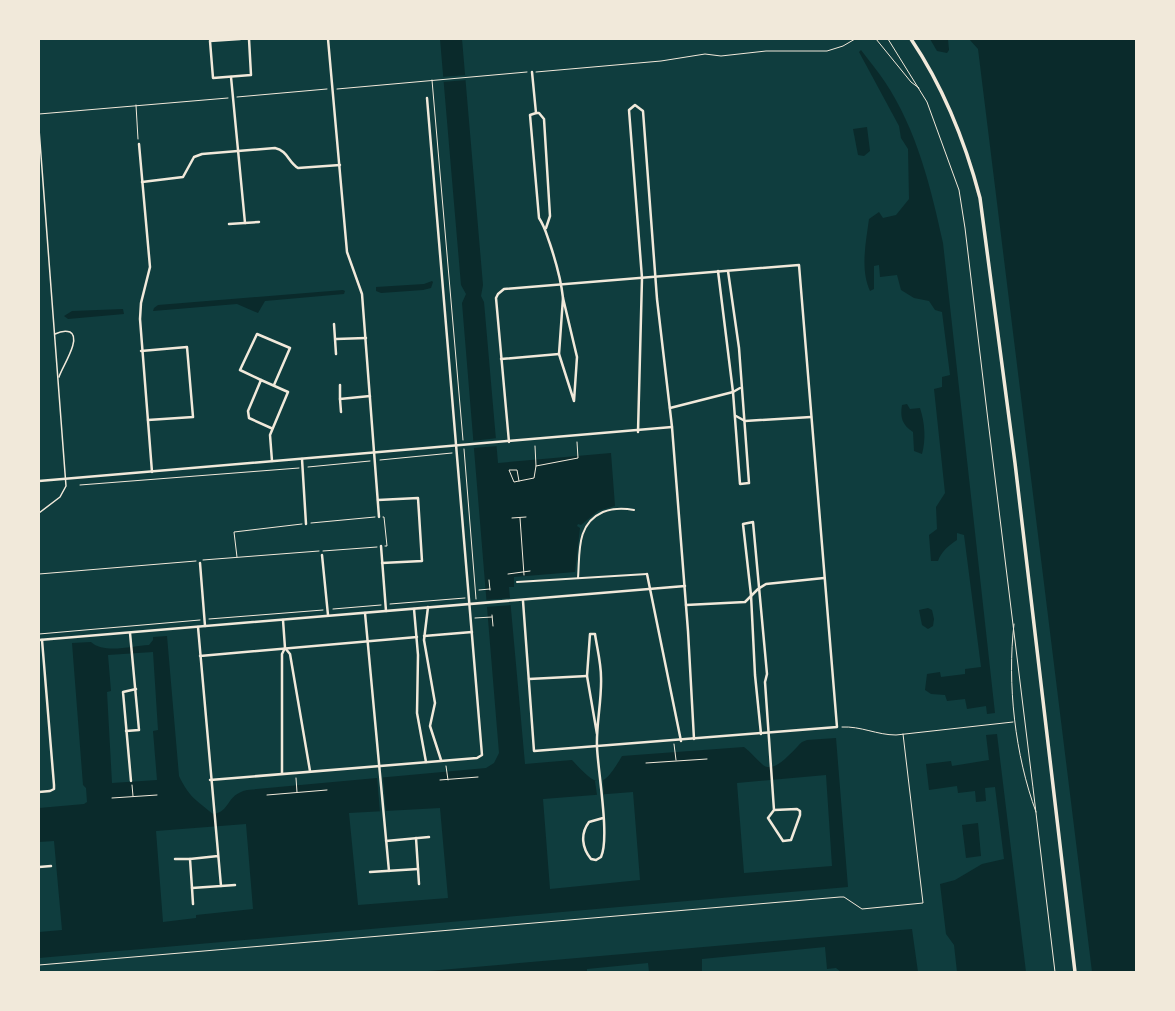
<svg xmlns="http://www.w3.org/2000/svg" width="1175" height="1011" font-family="'Times New Roman',serif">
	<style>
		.water { fill: #0a2a2b; fill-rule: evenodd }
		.pier { fill: #0f3d3e }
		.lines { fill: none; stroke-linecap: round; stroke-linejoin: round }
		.path { stroke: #f1e9da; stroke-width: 1 }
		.service { stroke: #f1e9da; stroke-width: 1.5 }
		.pedestrian { stroke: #f1e9da; stroke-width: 2 }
		.minor { stroke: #f1e9da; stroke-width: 2.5 }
		.secondary { stroke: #f1e9da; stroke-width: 3.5 }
	</style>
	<rect width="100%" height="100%" fill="#0f3d3e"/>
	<g class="water">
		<path d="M440,39H462L483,285L481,296L484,302L498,463L611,453L615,506L598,511L581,525L578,524L577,526L580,528L575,572L514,577V587H509L525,764L572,760C598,788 602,790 622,756L744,747C751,752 755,758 762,764C774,776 793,750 802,742L807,740L836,738L848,887L39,958V932L62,930L54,841L39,842V808L84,804L87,802L86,788L83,785L72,643L91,642C104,654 132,646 149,645L153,640V637L167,636L179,776C189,797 196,800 213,814C231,812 225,795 247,790L486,768L494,763L499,753L462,303L466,294L461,285ZM153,652L158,730L153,731L157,780L112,783L107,692L111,691L108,655ZM826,775L832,866L744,873L737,783ZM633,792L640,880L550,889L543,799ZM440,808L448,898L358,905L349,813ZM246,824L253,909L196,915V918L163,922L156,831Z"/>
		<polygon points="930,39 948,39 949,50 947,53 937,51"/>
		<polygon points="969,39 1136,39 1136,972 1092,972 978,49"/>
		<path d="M861,50C869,61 878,71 885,82C917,130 931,188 943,243L995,713L987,714L986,706L967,709L965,699L947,701L945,695L931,694L925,690L927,674L940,672L941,677L965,674V669L981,667L964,535L957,533V540C949,545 941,552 938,561H931L929,535L937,529L936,507L945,493L934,389L942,387V377L950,375L942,312L935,310L929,301L914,298L901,290L897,275L880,277L879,265L874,266V289L870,291C860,269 866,242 869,219L879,212L883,218L896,215L909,199L908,149L901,138L899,126L859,52Z"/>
		<polygon points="867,127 870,151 864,156 858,155 853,129"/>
		<polygon points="432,281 433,282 431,288 423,290 381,293 376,291 376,287 424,284"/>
		<polygon points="343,290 345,291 344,294 265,301 258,313 237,304 153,311 154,308 158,305"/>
		<polygon points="123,309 124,314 68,319 64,316 72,311"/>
		<path d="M907,404L910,409L920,408C925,423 926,440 922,454L914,451L913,432C902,425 900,417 902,405Z"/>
		<polygon points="928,608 932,610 934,619 933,626 928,629 922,625 919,610"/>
		<polygon points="997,734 1026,972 957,972 954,945 946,934 940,884 955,880 982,864 1004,859 995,787 985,788 986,801 976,802 975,791 958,793 957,786 929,790 926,764 951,761 952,766 989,760 986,735"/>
		<polygon points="978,823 981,856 966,858 962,825"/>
		<polygon points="912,929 918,972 841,972 836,968 827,969 825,947 702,959 702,972 649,972 648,963 587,969 587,972 417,972"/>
	</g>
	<g class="pier">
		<polygon points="467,75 467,80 442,82 441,77"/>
		<polygon points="498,438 499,446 472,448 472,441"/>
		<polygon points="511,598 512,605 485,607 485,600"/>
		<polygon points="377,776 383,776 386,813 380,813"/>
		<polygon points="603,780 604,795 597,795 595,781"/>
	</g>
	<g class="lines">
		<g class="path">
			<polyline points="876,39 911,82 919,88"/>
			<path d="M888,39L927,102L959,190L965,228C994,476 1026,724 1055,972"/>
			<polyline points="536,72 661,61 705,54 721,56 766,51 827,51 843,46 855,39"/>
			<polyline points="432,80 463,440"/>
			<polyline points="337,89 527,72"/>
			<polyline points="237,97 327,89"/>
			<polyline points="136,105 138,139"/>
			<polyline points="39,114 228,98"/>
			<polyline points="464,449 476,599"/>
			<polyline points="380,460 452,453"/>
			<polyline points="536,466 578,458 577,442"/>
			<polyline points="308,467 370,461"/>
			<polyline points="519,481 517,470 509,470 514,482 534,478 536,466 535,446"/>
			<polyline points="80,485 299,468"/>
			<polyline points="383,517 384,517 387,546 385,546"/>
			<polyline points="512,518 526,517"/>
			<polyline points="520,518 524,575"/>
			<polyline points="311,523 375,517"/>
			<polyline points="323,551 377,547"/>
			<polyline points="237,557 234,532 302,524"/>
			<polyline points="203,560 319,551"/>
			<polyline points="39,574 196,561"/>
			<polyline points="508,574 530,571"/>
			<polyline points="489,580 490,590"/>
			<polyline points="479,590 490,589"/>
			<polyline points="390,604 465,598"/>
			<polyline points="333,609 381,605"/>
			<polyline points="492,615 493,626"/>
			<polyline points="475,618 492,617"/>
			<polyline points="209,619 323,610"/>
			<path d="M1014,624C1007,684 1015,755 1036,812"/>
			<polyline points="39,634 200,620"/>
			<path d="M842,727C861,726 877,735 896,735L1013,722"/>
			<polyline points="674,744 676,760"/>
			<polyline points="646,763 707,759"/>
			<polyline points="446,766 448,780"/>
			<polyline points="296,778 297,792"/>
			<polyline points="440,780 478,777"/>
			<polyline points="132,785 133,796"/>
			<polyline points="267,795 327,790"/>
			<polyline points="112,798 157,795"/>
			<polyline points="39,965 840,897 844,897 862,909 923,903 903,734"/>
		</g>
		<g class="service">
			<polyline points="39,129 66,486 60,497 39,513"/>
			<path d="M55,334C61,331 65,330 70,332C82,338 62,367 59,377"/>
		</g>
		<g class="pedestrian">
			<path d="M578,578C580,552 576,524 603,512C613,508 624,508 634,510"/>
			<polyline points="517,582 647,574"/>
		</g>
		<g class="minor">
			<polyline points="240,39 210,41 213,78 251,75 249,39"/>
			<polyline points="328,39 347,252 362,294 379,517"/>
			<path d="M532,72L536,113L530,115L539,218C545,227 546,233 550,244C556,262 561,279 563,298"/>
			<polyline points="231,77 245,223"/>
			<polyline points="536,113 539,113 544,119 550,216 546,228"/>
			<polyline points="139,144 150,267 141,303 140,319 152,472"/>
			<path d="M142,182L183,177L194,157L202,154L275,148C288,151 288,162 298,168L340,165"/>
			<polyline points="229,224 259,222"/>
			<polyline points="718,271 733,392 740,484 749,483 739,348 728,271"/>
			<polygon points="563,298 577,357 574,401 559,354"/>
			<polyline points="334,324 336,354"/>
			<polyline points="336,339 366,338"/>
			<polyline points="141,351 187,347 193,417 148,420"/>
			<polyline points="501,359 559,354"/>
			<polyline points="261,380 240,370 257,334 290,348 274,385"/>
			<polyline points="340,385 340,399 370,396"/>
			<polyline points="340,399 341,412"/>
			<polyline points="670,408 733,392 740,388"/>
			<polyline points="736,416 745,421 811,417"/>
			<polyline points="271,428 249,418 248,411 261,380 288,392 270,435 272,461"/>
			<polyline points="638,432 642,278 629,110 635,105 643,111 657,299 672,427 688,631 694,739"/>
			<polyline points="509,442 496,298 498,294 504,289 799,265 837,727 534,751 523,601"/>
			<polyline points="302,459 306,524"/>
			<polyline points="39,481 672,427"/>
			<polyline points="378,500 418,498 422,561 382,563"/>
			<polyline points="381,546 386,611"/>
			<polyline points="322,555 328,615"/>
			<polyline points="200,563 205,626"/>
			<polyline points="647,574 681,741"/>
			<polyline points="686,605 745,602 758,589 766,584 824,578"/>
			<polyline points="428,607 424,640 435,703 430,726 441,760"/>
			<polyline points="414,609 418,655 417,713 426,762"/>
			<polyline points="365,613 389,871"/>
			<polyline points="283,620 285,648 290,654 310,771"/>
			<path d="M198,627C205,714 214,800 221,886L192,888L190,859L218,856"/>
			<polyline points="424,636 472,632"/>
			<polyline points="39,640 685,586"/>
			<polyline points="200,656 417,637"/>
			<polyline points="529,679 587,676"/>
			<polyline points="126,731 139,730 130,633"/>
			<path d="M597,734L587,676L590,634H595C597,648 601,663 601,677C602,700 596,724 597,747C598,772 610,838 601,857L596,860L591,859C582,848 580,834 589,822L603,818"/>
			<polyline points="761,734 755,675 751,595 743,524 753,522 767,674 765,682 774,810 768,818 783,841 791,840 800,815 800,811 797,809 774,810"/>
			<polyline points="282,773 282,654 285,648"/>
			<polyline points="210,780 477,758 482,755 427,98"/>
			<polyline points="131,781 123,692 136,689"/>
			<polyline points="39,792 50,791 54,789 54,785 42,640"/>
			<polyline points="416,838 419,884"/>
			<polyline points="386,841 429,837"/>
			<polyline points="175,859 190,859"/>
			<polyline points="39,867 51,866"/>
			<polyline points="370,872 418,869"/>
			<polyline points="221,886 235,885"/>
			<polyline points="192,888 193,904"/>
		</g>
		<path class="secondary" d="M911,39C944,88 965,141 980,198L1015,463L1075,972"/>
	</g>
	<rect width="1175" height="1011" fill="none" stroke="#f1e9da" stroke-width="80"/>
</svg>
